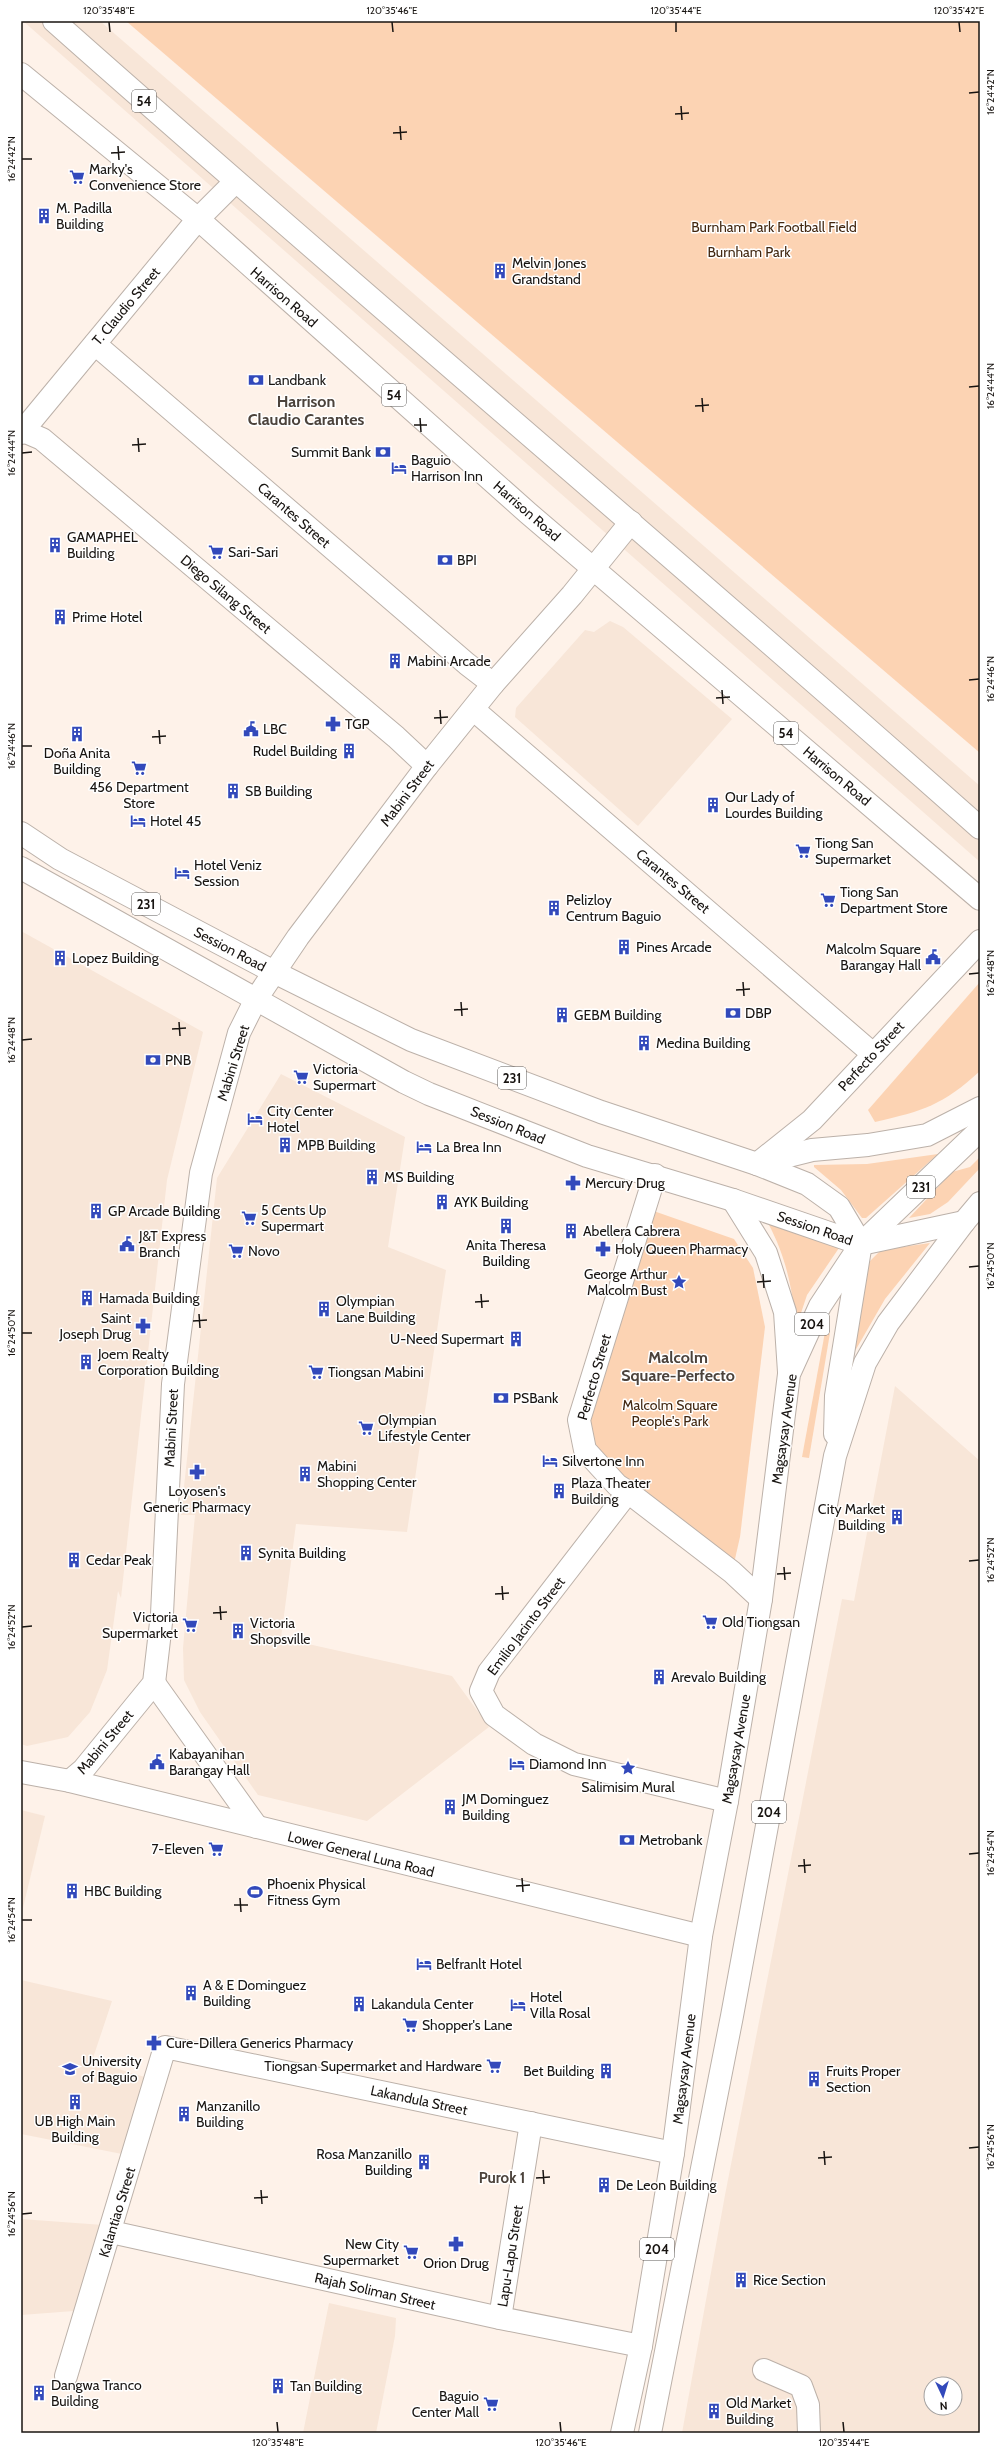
<svg xmlns="http://www.w3.org/2000/svg" width="1001" height="2454" font-family="Cabin,sans-serif">
	<style>
		.built { fill: #f8e6d8; fill-rule: evenodd }
		.green { fill: #fcd3b3 }
		.lines { fill: none; stroke-linecap: round; stroke-linejoin: round }
		.pedestrian-casing { stroke: #bcb1a9; stroke-width: 24 }
		.minor-casing { stroke: #bcb1a9; stroke-width: 24 }
		.tertiary-casing { stroke: #bcb1a9; stroke-width: 24 }
		.secondary-casing { stroke: #bcb1a9; stroke-width: 24 }
		.primary-casing { stroke: #bcb1a9; stroke-width: 24 }
		.trunk-casing { stroke: #bcb1a9; stroke-width: 24 }
		.pedestrian { stroke: #fff; stroke-width: 22 }
		.minor { stroke: #fff; stroke-width: 22 }
		.tertiary { stroke: #fff; stroke-width: 22 }
		.secondary { stroke: #fff; stroke-width: 22 }
		.primary { stroke: #fff; stroke-width: 22 }
		.trunk { stroke: #fff; stroke-width: 22 }
		.ticks { fill: none; stroke: #181411; stroke-width: 1.5 }
		.labels { text-anchor: middle; dominant-baseline: central; stroke-width: 3; stroke-linejoin: round; paint-order: stroke }
		.shield { fill: #fff; stroke: #5d5a58; stroke-width: 1 }
		.shield-label { font-size: 13px; font-weight: bold; fill: #181411 }
		.poi-label { font-size: 14px; fill: #181411; stroke: #fff; text-anchor: start }
		.park-label { font-size: 14px; fill: #422710; stroke: #fff }
		.street-label { font-size: 14px; fill: #181411; stroke: #fff }
		.neighbourhood-label { font-size: 15px; font-weight: bold; fill: #4c433c; stroke: #fff }
		.quarter-label { font-size: 16px; font-weight: bold; fill: #4c433c; stroke: #fff }
		.neatline { fill: none; stroke: #181411; stroke-width: 1.5 }
		.ticks-label { font-size: 10px; text-anchor: middle; fill: #181411 }
	</style>
	<rect width="100%" height="100%" fill="#fef2e9"/>
	<g class="built">
		<polygon points="23,21 100,21 980,786 980,862"/>
		<polygon points="610,621 623,627 732,719 638,826 515,717 516,708 585,630 594,632"/>
		<polygon points="21,931 203,1032 167,1180 121,1598 118,1591 107,1670 90,1712 68,1737 27,1746 21,1744"/>
		<polygon points="281,1074 405,1137 388,1247 446,1270 407,1532 296,1524 281,1638 452,1676 489,1727 367,1821 258,1795 200,1712 184,1680 183,1648 195,1515 181,1515 217,1178"/>
		<path d="M895,1386L980,1461V2433H682L725,2195L842,1599L854,1601ZM931,2384H955V2408H931Z"/>
		<polygon points="21,1810 45,1816 21,1916"/>
		<polygon points="21,1980 112,2001 92,2061 148,2078 127,2155 21,2134"/>
		<polygon points="21,2219 103,2225 74,2311 21,2315"/>
		<polygon points="329,2303 396,2318 395,2336 376,2433 303,2433"/>
	</g>
	<g class="green">
		<polygon points="126,21 980,21 980,753"/>
		<path d="M980,982V1071C943,1105 923,1111 875,1122L868,1110Z"/>
		<polygon points="938,1154 866,1218 862,1218 841,1190 814,1167 814,1165 867,1164"/>
		<polygon points="980,1157 980,1168 948,1202 930,1214 909,1218 952,1172 970,1167"/>
		<polygon points="645,1208 734,1239 753,1268 765,1327 740,1537 732,1572 617,1485 579,1420"/>
		<path d="M768,1223L839,1248L807,1295L797,1325C791,1286 787,1259 768,1223Z"/>
		<polygon points="930,1243 885,1299 855,1351 868,1263 881,1250"/>
		<polygon points="825,1332 830,1333 809,1458 802,1457"/>
	</g>
	<g class="lines">
		<g class="pedestrian-casing">
			<g id="pedestrian">
				<polyline points="474,710 873,1054"/>
				<polyline points="757,1164 812,1120 980,941"/>
				<polyline points="628,1492 617,1485 585,1450 579,1420 655,1175"/>
				<polyline points="764,2370 801,2386 808,2405 809,2433"/>
			</g>
		</g>
		<g class="minor-casing">
			<g id="minor">
				<polyline points="95,344 467,664 493,684"/>
				<polyline points="21,430 42,439 396,737 427,766"/>
				<polyline points="727,1801 574,1764 534,1744 494,1715 481,1691 489,1672 628,1492 732,1572 761,1599"/>
				<polyline points="111,2232 500,2318 641,2346"/>
				<polyline points="500,2318 531,2123"/>
				<polyline points="66,2376 165,2047 673,2153"/>
			</g>
		</g>
		<g class="tertiary-casing">
			<g id="tertiary">
				<polyline points="21,433 198,219 235,182"/>
				<polyline points="154,1683 257,1827"/>
				<polyline points="70,1781 83,1770 154,1683 162,1614 173,1384 201,1173 239,1033 256,999 298,937 427,766 493,684 572,595 631,522"/>
			</g>
		</g>
		<g class="secondary-casing">
			<polyline id="secondary" points="21,1772 70,1781 701,1936"/>
		</g>
		<g class="primary-casing">
			<g id="primary">
				<polyline points="21,833 60,859 274,972 411,1040 601,1112 757,1164 807,1184 839,1207 861,1244"/>
				<polyline points="21,868 404,1082 429,1094 587,1156 733,1200 861,1244"/>
			</g>
		</g>
		<g class="trunk-casing">
			<g id="trunk">
				<path d="M54,21C360,293 674,556 980,828"/>
				<polyline points="21,74 198,219 528,513 980,899"/>
				<polyline points="757,1164 812,1150 868,1145 927,1135 980,1108"/>
				<polyline points="733,1200 766,1253 785,1312 789,1372"/>
				<polyline points="861,1244 964,1222"/>
				<polyline points="835,1434 836,1396 860,1249"/>
				<polyline points="622,2433 641,2346 673,2153 701,1936 727,1801 761,1599 789,1374 820,1306 861,1244 980,1130"/>
				<polyline points="650,2433 732,2016 835,1456 865,1363 888,1323 964,1222 980,1203"/>
			</g>
		</g>
		<use href="#pedestrian" class="pedestrian"/>
		<use href="#minor" class="minor"/>
		<use href="#tertiary" class="tertiary"/>
		<use href="#secondary" class="secondary"/>
		<use href="#primary" class="primary"/>
		<use href="#trunk" class="trunk"/>
	</g>
	<path class="ticks" d="M109,22L110,32M392,22L393,32M676,22V32M959,22L960,32M969,93L979,92M681,106L682,120M675,114L689,113M400,126L401,140M393,133L407,132M118,146L119,160M111,153L125,152M22,159H32M969,387L979,386M702,398L703,412M695,406L709,405M420,418L421,432M414,425H427M138,438L139,452M132,445L146,444M22,453L32,452M969,680L979,679M722,690L723,704M716,698L730,697M440,710L441,724M434,718L448,717M159,730L160,744M152,737L166,736M22,746H32M969,974L979,973M743,982L744,996M736,990L750,989M461,1002L462,1016M454,1010L468,1009M179,1022L180,1036M172,1029L186,1028M22,1040L32,1039M969,1267L979,1266M763,1274L764,1288M757,1282L771,1281M481,1294L482,1308M475,1302L489,1301M199,1314L200,1328M193,1321L207,1320M22,1333H32M969,1561L979,1560M784,1567L785,1580M777,1574L791,1573M502,1586L503,1600M495,1594L509,1593M220,1606L221,1620M213,1613L227,1612M22,1627L32,1626M969,1854L979,1853M804,1859L805,1873M798,1866L811,1865M522,1878L523,1892M516,1886L530,1885M240,1898L241,1912M234,1905H248M22,1920H32M969,2148L979,2147M824,2151L825,2165M818,2158L832,2157M543,2170L544,2184M536,2178L550,2177M261,2190L262,2204M254,2198L268,2197M22,2214L32,2213M277,2422L278,2432M560,2422L561,2432M843,2422L844,2432"/>
	<defs>
		<g id="supermarket-bare" transform="scale(1.2)"><path d="M-6-5.5h2.5l.6 2H6L4.5 2H-2.5L-4.4-4H-6ZM-1.5 3.2a1.3 1.3 0 1 0 .1 0ZM3 3.2a1.3 1.3 0 1 0 .1 0Z" fill="#3249bb" stroke="#fff" stroke-width="2.5" paint-order="stroke"/></g>
		<g id="building-bare" transform="scale(1.2)"><path d="M-4-6H4V6H1V3H-1V6H-4ZM-2.5-4.3h1.7v1.8h-1.7ZM.8-4.3h1.7v1.8H.8ZM-2.5-1h1.7V.8h-1.7ZM.8-1h1.7V.8H.8Z" fill="#3249bb" stroke="#fff" stroke-width="2.5" paint-order="stroke"/></g>
		<g id="bank-bare" transform="scale(1.2)"><path d="M-6-4H6V4H-6ZM0-2.3a2.3 2.3 0 1 0 0 4.6a2.3 2.3 0 1 0 0-4.6Z" fill="#3249bb" stroke="#fff" stroke-width="2.5" paint-order="stroke"/></g>
		<g id="hotel-bare" transform="scale(1.2)"><path d="M-6-4.5h1.5V1H6V5H4.5V3h-9V5H-6ZM-4 0a1.8 1.8 0 1 1 3.6 0ZM.5 0V-2.5h3Q6-2.5 6 0Z" fill="#3249bb" stroke="#fff" stroke-width="2.5" paint-order="stroke"/></g>
		<g id="pharmacy-bare" transform="scale(1.2)"><path d="M-2-6h4v4h4v4h-4v4h-4v-4h-4v-4h4Z" fill="#3249bb" stroke="#fff" stroke-width="2.5" paint-order="stroke"/></g>
		<g id="civic-bare" transform="scale(1.2)"><path d="M-.6-6.5H3V-4.5H.6V-3L4-1V1h2V6H-6V1h2V-1L-.6-3ZM-1.2 2.5V6h2.4V2.5Z" fill="#3249bb" stroke="#fff" stroke-width="2.5" paint-order="stroke"/></g>
		<g id="sight-bare" transform="scale(1.2)"><path d="M0-6L1.8-2.2L6-1.7L2.9 1.2L3.7 5.4L0 3.3L-3.7 5.4L-2.9 1.2L-6-1.7L-1.8-2.2Z" fill="#3249bb" stroke="#fff" stroke-width="2.5" paint-order="stroke"/></g>
		<g id="stadium-bare" transform="scale(1.2)"><path d="M0-5a6.5 5 0 1 0 0 10a6.5 5 0 1 0 0-10ZM-3.5-1.8h7v3.6h-7Z" fill="#3249bb" stroke="#fff" stroke-width="2.5" paint-order="stroke"/></g>
		<g id="university-bare" transform="scale(1.2)"><path d="M0-5L7-2L0 1L-7-2ZM-4 1L0 2.5L4 1V4Q0 6-4 4Z" fill="#3249bb" stroke="#fff" stroke-width="2.5" paint-order="stroke"/></g>
	</defs>
	<g fill-rule="evenodd">
		<use href="#supermarket-bare" x="77" y="177"/>
		<use href="#building-bare" x="44" y="216"/>
		<use href="#building-bare" x="500" y="271"/>
		<use href="#bank-bare" x="256" y="380"/>
		<use href="#bank-bare" x="383" y="452"/>
		<use href="#hotel-bare" x="399" y="468"/>
		<use href="#building-bare" x="55" y="545"/>
		<use href="#supermarket-bare" x="216" y="552"/>
		<use href="#bank-bare" x="445" y="560"/>
		<use href="#building-bare" x="60" y="617"/>
		<use href="#building-bare" x="395" y="661"/>
		<use href="#pharmacy-bare" x="333" y="724"/>
		<use href="#civic-bare" x="251" y="729"/>
		<use href="#building-bare" x="77" y="734"/>
		<use href="#building-bare" x="349" y="751"/>
		<use href="#supermarket-bare" x="139" y="768"/>
		<use href="#building-bare" x="233" y="791"/>
		<use href="#building-bare" x="713" y="805"/>
		<use href="#hotel-bare" x="138" y="821"/>
		<use href="#supermarket-bare" x="803" y="851"/>
		<use href="#hotel-bare" x="182" y="873"/>
		<use href="#supermarket-bare" x="828" y="900"/>
		<use href="#building-bare" x="554" y="908"/>
		<use href="#building-bare" x="624" y="947"/>
		<use href="#civic-bare" x="933" y="957"/>
		<use href="#building-bare" x="60" y="958"/>
		<use href="#bank-bare" x="733" y="1013"/>
		<use href="#building-bare" x="562" y="1015"/>
		<use href="#building-bare" x="644" y="1043"/>
		<use href="#bank-bare" x="153" y="1060"/>
		<use href="#supermarket-bare" x="301" y="1077"/>
		<use href="#hotel-bare" x="255" y="1119"/>
		<use href="#building-bare" x="285" y="1145"/>
		<use href="#hotel-bare" x="424" y="1147"/>
		<use href="#building-bare" x="372" y="1177"/>
		<use href="#pharmacy-bare" x="573" y="1183"/>
		<use href="#building-bare" x="442" y="1202"/>
		<use href="#building-bare" x="96" y="1211"/>
		<use href="#supermarket-bare" x="249" y="1218"/>
		<use href="#building-bare" x="506" y="1226"/>
		<use href="#building-bare" x="571" y="1231"/>
		<use href="#civic-bare" x="127" y="1244"/>
		<use href="#pharmacy-bare" x="603" y="1249"/>
		<use href="#supermarket-bare" x="236" y="1251"/>
		<use href="#sight-bare" x="679" y="1282"/>
		<use href="#building-bare" x="87" y="1298"/>
		<use href="#building-bare" x="324" y="1309"/>
		<use href="#pharmacy-bare" x="143" y="1326"/>
		<use href="#building-bare" x="516" y="1339"/>
		<use href="#building-bare" x="86" y="1362"/>
		<use href="#supermarket-bare" x="316" y="1372"/>
		<use href="#bank-bare" x="501" y="1398"/>
		<use href="#supermarket-bare" x="366" y="1428"/>
		<use href="#hotel-bare" x="550" y="1461"/>
		<use href="#pharmacy-bare" x="197" y="1472"/>
		<use href="#building-bare" x="305" y="1474"/>
		<use href="#building-bare" x="559" y="1491"/>
		<use href="#building-bare" x="897" y="1517"/>
		<use href="#building-bare" x="246" y="1553"/>
		<use href="#building-bare" x="74" y="1560"/>
		<use href="#supermarket-bare" x="710" y="1622"/>
		<use href="#supermarket-bare" x="190" y="1625"/>
		<use href="#building-bare" x="238" y="1631"/>
		<use href="#building-bare" x="659" y="1677"/>
		<use href="#civic-bare" x="157" y="1762"/>
		<use href="#hotel-bare" x="517" y="1764"/>
		<use href="#sight-bare" x="628" y="1768"/>
		<use href="#building-bare" x="450" y="1807"/>
		<use href="#bank-bare" x="627" y="1840"/>
		<use href="#supermarket-bare" x="216" y="1849"/>
		<use href="#building-bare" x="72" y="1891"/>
		<use href="#stadium-bare" x="255" y="1892"/>
		<use href="#hotel-bare" x="424" y="1964"/>
		<use href="#building-bare" x="191" y="1993"/>
		<use href="#building-bare" x="359" y="2004"/>
		<use href="#hotel-bare" x="518" y="2005"/>
		<use href="#supermarket-bare" x="410" y="2025"/>
		<use href="#pharmacy-bare" x="154" y="2043"/>
		<use href="#supermarket-bare" x="494" y="2066"/>
		<use href="#university-bare" x="70" y="2069"/>
		<use href="#building-bare" x="606" y="2071"/>
		<use href="#building-bare" x="814" y="2079"/>
		<use href="#building-bare" x="75" y="2102"/>
		<use href="#building-bare" x="184" y="2114"/>
		<use href="#building-bare" x="424" y="2162"/>
		<use href="#building-bare" x="604" y="2185"/>
		<use href="#pharmacy-bare" x="456" y="2244"/>
		<use href="#supermarket-bare" x="411" y="2252"/>
		<use href="#building-bare" x="741" y="2280"/>
		<use href="#building-bare" x="278" y="2386"/>
		<use href="#building-bare" x="39" y="2393"/>
		<use href="#supermarket-bare" x="491" y="2404"/>
		<use href="#building-bare" x="714" y="2411"/>
	</g>
	<g class="labels">
		<g class="shield">
			<rect x="132" y="90" width="24" height="22" rx="3"/>
			<rect x="382" y="384" width="24" height="22" rx="3"/>
			<rect x="774" y="722" width="24" height="22" rx="3"/>
			<rect x="132" y="893" width="28" height="22" rx="3"/>
			<rect x="498" y="1067" width="28" height="22" rx="3"/>
			<rect x="907" y="1176" width="28" height="22" rx="3"/>
			<rect x="795" y="1313" width="34" height="22" rx="3"/>
			<rect x="752" y="1801" width="34" height="22" rx="3"/>
			<rect x="640" y="2238" width="34" height="22" rx="3"/>
		</g>
		<g class="shield-label">
			<text x="144" y="101">54</text>
			<text x="394" y="395">54</text>
			<text x="786" y="733">54</text>
			<text x="146" y="904">231</text>
			<text x="512" y="1078">231</text>
			<text x="921" y="1187">231</text>
			<text x="812" y="1324">204</text>
			<text x="769" y="1812">204</text>
			<text x="657" y="2249">204</text>
		</g>
		<g class="poi-label">
			<text x="89" y="169">Marky's<tspan x="89" dy="16">Convenience Store</tspan></text>
			<text x="56" y="208">M. Padilla<tspan x="56" dy="16">Building</tspan></text>
			<text x="512" y="263">Melvin Jones<tspan x="512" dy="16">Grandstand</tspan></text>
			<text x="268" y="380">Landbank</text>
			<text x="371" y="452" text-anchor="end">Summit Bank</text>
			<text x="411" y="460">Baguio<tspan x="411" dy="16">Harrison Inn</tspan></text>
			<text x="67" y="537">GAMAPHEL<tspan x="67" dy="16">Building</tspan></text>
			<text x="228" y="552">Sari-Sari</text>
			<text x="457" y="560">BPI</text>
			<text x="72" y="617">Prime Hotel</text>
			<text x="407" y="661">Mabini Arcade</text>
			<text x="345" y="724">TGP</text>
			<text x="263" y="729">LBC</text>
			<text x="337" y="751" text-anchor="end">Rudel Building</text>
			<text x="77" y="753" text-anchor="middle">Doña Anita<tspan x="77" dy="16">Building</tspan></text>
			<text x="139" y="787" text-anchor="middle">456 Department<tspan x="139" dy="16">Store</tspan></text>
			<text x="245" y="791">SB Building</text>
			<text x="725" y="797">Our Lady of<tspan x="725" dy="16">Lourdes Building</tspan></text>
			<text x="150" y="821">Hotel 45</text>
			<text x="815" y="843">Tiong San<tspan x="815" dy="16">Supermarket</tspan></text>
			<text x="194" y="865">Hotel Veniz<tspan x="194" dy="16">Session</tspan></text>
			<text x="840" y="892">Tiong San<tspan x="840" dy="16">Department Store</tspan></text>
			<text x="566" y="900">Pelizloy<tspan x="566" dy="16">Centrum Baguio</tspan></text>
			<text x="636" y="947">Pines Arcade</text>
			<text x="921" y="949" text-anchor="end">Malcolm Square<tspan x="921" dy="16">Barangay Hall</tspan></text>
			<text x="72" y="958">Lopez Building</text>
			<text x="745" y="1013">DBP</text>
			<text x="574" y="1015">GEBM Building</text>
			<text x="656" y="1043">Medina Building</text>
			<text x="165" y="1060">PNB</text>
			<text x="313" y="1069">Victoria<tspan x="313" dy="16">Supermart</tspan></text>
			<text x="267" y="1111">City Center<tspan x="267" dy="16">Hotel</tspan></text>
			<text x="297" y="1145">MPB Building</text>
			<text x="436" y="1147">La Brea Inn</text>
			<text x="384" y="1177">MS Building</text>
			<text x="585" y="1183">Mercury Drug</text>
			<text x="454" y="1202">AYK Building</text>
			<text x="261" y="1210">5 Cents Up<tspan x="261" dy="16">Supermart</tspan></text>
			<text x="108" y="1211">GP Arcade Building</text>
			<text x="583" y="1231">Abellera Cabrera</text>
			<text x="139" y="1236">J&amp;T Express<tspan x="139" dy="16">Branch</tspan></text>
			<text x="506" y="1245" text-anchor="middle">Anita Theresa<tspan x="506" dy="16">Building</tspan></text>
			<text x="615" y="1249">Holy Queen Pharmacy</text>
			<text x="248" y="1251">Novo</text>
			<text x="667" y="1274" text-anchor="end">George Arthur<tspan x="667" dy="16">Malcolm Bust</tspan></text>
			<text x="99" y="1298">Hamada Building</text>
			<text x="336" y="1301">Olympian<tspan x="336" dy="16">Lane Building</tspan></text>
			<text x="131" y="1318" text-anchor="end">Saint<tspan x="131" dy="16">Joseph Drug</tspan></text>
			<text x="504" y="1339" text-anchor="end">U-Need Supermart</text>
			<text x="98" y="1354">Joem Realty<tspan x="98" dy="16">Corporation Building</tspan></text>
			<text x="328" y="1372">Tiongsan Mabini</text>
			<text x="513" y="1398">PSBank</text>
			<text x="378" y="1420">Olympian<tspan x="378" dy="16">Lifestyle Center</tspan></text>
			<text x="562" y="1461">Silvertone Inn</text>
			<text x="317" y="1466">Mabini<tspan x="317" dy="16">Shopping Center</tspan></text>
			<text x="571" y="1483">Plaza Theater<tspan x="571" dy="16">Building</tspan></text>
			<text x="197" y="1491" text-anchor="middle">Loyosen's<tspan x="197" dy="16">Generic Pharmacy</tspan></text>
			<text x="885" y="1509" text-anchor="end">City Market<tspan x="885" dy="16">Building</tspan></text>
			<text x="258" y="1553">Synita Building</text>
			<text x="86" y="1560">Cedar Peak</text>
			<text x="178" y="1617" text-anchor="end">Victoria<tspan x="178" dy="16">Supermarket</tspan></text>
			<text x="722" y="1622">Old Tiongsan</text>
			<text x="250" y="1623">Victoria<tspan x="250" dy="16">Shopsville</tspan></text>
			<text x="671" y="1677">Arevalo Building</text>
			<text x="169" y="1754">Kabayanihan<tspan x="169" dy="16">Barangay Hall</tspan></text>
			<text x="529" y="1764">Diamond Inn</text>
			<text x="628" y="1787" text-anchor="middle">Salimisim Mural</text>
			<text x="462" y="1799">JM Dominguez<tspan x="462" dy="16">Building</tspan></text>
			<text x="639" y="1840">Metrobank</text>
			<text x="204" y="1849" text-anchor="end">7-Eleven</text>
			<text x="267" y="1884">Phoenix Physical<tspan x="267" dy="16">Fitness Gym</tspan></text>
			<text x="84" y="1891">HBC Building</text>
			<text x="436" y="1964">Belfranlt Hotel</text>
			<text x="203" y="1985">A &amp; E Dominguez<tspan x="203" dy="16">Building</tspan></text>
			<text x="530" y="1997">Hotel<tspan x="530" dy="16">Villa Rosal</tspan></text>
			<text x="371" y="2004">Lakandula Center</text>
			<text x="422" y="2025">Shopper's Lane</text>
			<text x="166" y="2043">Cure-Dillera Generics Pharmacy</text>
			<text x="82" y="2061">University<tspan x="82" dy="16">of Baguio</tspan></text>
			<text x="482" y="2066" text-anchor="end">Tiongsan Supermarket and Hardware</text>
			<text x="594" y="2071" text-anchor="end">Bet Building</text>
			<text x="826" y="2071">Fruits Proper<tspan x="826" dy="16">Section</tspan></text>
			<text x="196" y="2106">Manzanillo<tspan x="196" dy="16">Building</tspan></text>
			<text x="75" y="2121" text-anchor="middle">UB High Main<tspan x="75" dy="16">Building</tspan></text>
			<text x="412" y="2154" text-anchor="end">Rosa Manzanillo<tspan x="412" dy="16">Building</tspan></text>
			<text x="616" y="2185">De Leon Building</text>
			<text x="399" y="2244" text-anchor="end">New City<tspan x="399" dy="16">Supermarket</tspan></text>
			<text x="456" y="2263" text-anchor="middle">Orion Drug</text>
			<text x="753" y="2280">Rice Section</text>
			<text x="51" y="2385">Dangwa Tranco<tspan x="51" dy="16">Building</tspan></text>
			<text x="290" y="2386">Tan Building</text>
			<text x="479" y="2396" text-anchor="end">Baguio<tspan x="479" dy="16">Center Mall</tspan></text>
			<text x="726" y="2403">Old Market<tspan x="726" dy="16">Building</tspan></text>
		</g>
		<g class="park-label">
			<text x="774" y="227">Burnham Park Football Field</text>
			<text x="749" y="252">Burnham Park</text>
			<text x="670" y="1405">Malcolm Square<tspan x="670" dy="16">People's Park</tspan></text>
		</g>
		<g class="street-label">
			<text transform="translate(284 297) rotate(41)">Harrison Road</text>
			<text transform="translate(126 306) rotate(-50)">T. Claudio Street</text>
			<text transform="translate(527 511) rotate(41)">Harrison Road</text>
			<text transform="translate(294 515) rotate(41)">Carantes Street</text>
			<text transform="translate(226 594) rotate(40)">Diego Silang Street</text>
			<text transform="translate(837 776) rotate(40)">Harrison Road</text>
			<text transform="translate(407 793) rotate(-53)">Mabini Street</text>
			<text transform="translate(673 881) rotate(40)">Carantes Street</text>
			<text transform="translate(230 949) rotate(28)">Session Road</text>
			<text transform="translate(871 1056) rotate(-47)">Perfecto Street</text>
			<text transform="translate(233 1063) rotate(-73)">Mabini Street</text>
			<text transform="translate(508 1125) rotate(22)">Session Road</text>
			<text transform="translate(815 1228) rotate(19)">Session Road</text>
			<text transform="translate(594 1377) rotate(-74)">Perfecto Street</text>
			<text transform="translate(171 1428) rotate(-87)">Mabini Street</text>
			<text transform="translate(784 1429) rotate(-82)">Magsaysay Avenue</text>
			<text transform="translate(526 1626) rotate(-53)">Emilio Jacinto Street</text>
			<text transform="translate(105 1742) rotate(-50)">Mabini Street</text>
			<text transform="translate(736 1749) rotate(-80)">Magsaysay Avenue</text>
			<text transform="translate(361 1854) rotate(14)">Lower General Luna Road</text>
			<text transform="translate(684 2069) rotate(-83)">Magsaysay Avenue</text>
			<text transform="translate(419 2100) rotate(12)">Lakandula Street</text>
			<text transform="translate(117 2212) rotate(-73)">Kalantiao Street</text>
			<text transform="translate(510 2256) rotate(-81)">Lapu-Lapu Street</text>
			<text transform="translate(375 2291) rotate(13)">Rajah Soliman Street</text>
		</g>
		<g class="neighbourhood-label">
			<text x="502" y="2178">Purok 1</text>
		</g>
		<g class="quarter-label">
			<text x="306" y="401">Harrison<tspan x="306" dy="18">Claudio Carantes</tspan></text>
			<text x="678" y="1357">Malcolm<tspan x="678" dy="18">Square-Perfecto</tspan></text>
		</g>
	</g>
	<rect width="1001" height="2454" fill="none" stroke="#ffffff" stroke-width="44"/>
	<g transform="translate(943 2396) rotate(176)"><circle r="19" fill="#ffffff" stroke="#a3a1a0"/>
	<path d="M0-3L7 15L0 10L-7 15Z" fill="#3249bb"/>
	<text y="-6" font-size="11" font-weight="bold" text-anchor="middle" fill="#181411">N</text>
	</g>
	<rect x="22" y="22" width="957" height="2410" class="neatline"/>
	<g class="ticks-label">
		<text x="109" y="14">120°35'48"E</text>
		<text x="392" y="14">120°35'46"E</text>
		<text x="676" y="14">120°35'44"E</text>
		<text x="959" y="14">120°35'42"E</text>
		<text transform="translate(990 92) rotate(-90)" y="4">16°24'42"N</text>
		<text transform="translate(11 159) rotate(-90)" y="4">16°24'42"N</text>
		<text transform="translate(990 386) rotate(-90)" y="4">16°24'44"N</text>
		<text transform="translate(11 453) rotate(-90)" y="4">16°24'44"N</text>
		<text transform="translate(990 679) rotate(-90)" y="4">16°24'46"N</text>
		<text transform="translate(11 746) rotate(-90)" y="4">16°24'46"N</text>
		<text transform="translate(990 973) rotate(-90)" y="4">16°24'48"N</text>
		<text transform="translate(11 1040) rotate(-90)" y="4">16°24'48"N</text>
		<text transform="translate(990 1266) rotate(-90)" y="4">16°24'50"N</text>
		<text transform="translate(11 1333) rotate(-90)" y="4">16°24'50"N</text>
		<text transform="translate(990 1560) rotate(-90)" y="4">16°24'52"N</text>
		<text transform="translate(11 1627) rotate(-90)" y="4">16°24'52"N</text>
		<text transform="translate(990 1853) rotate(-90)" y="4">16°24'54"N</text>
		<text transform="translate(11 1920) rotate(-90)" y="4">16°24'54"N</text>
		<text transform="translate(990 2147) rotate(-90)" y="4">16°24'56"N</text>
		<text transform="translate(11 2214) rotate(-90)" y="4">16°24'56"N</text>
		<text x="278" y="2446">120°35'48"E</text>
		<text x="561" y="2446">120°35'46"E</text>
		<text x="844" y="2446">120°35'44"E</text>
	</g>
</svg>
